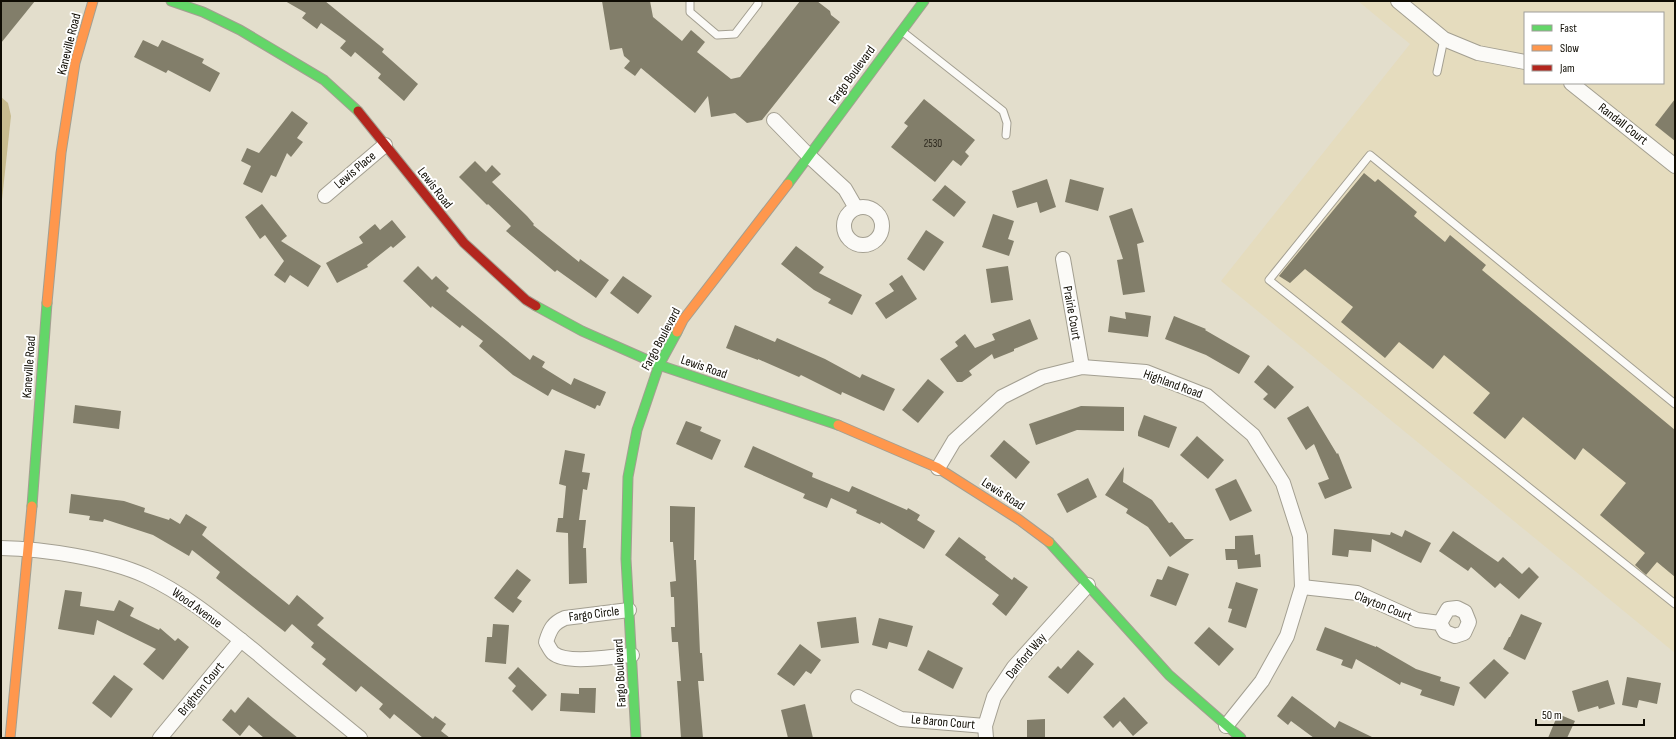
<svg xmlns="http://www.w3.org/2000/svg" width="1676" height="739" font-family="'Sofia Sans Condensed',sans-serif">
	<style>
		.built { fill: #e5dcbe; fill-rule: evenodd }
		.water { fill: #c8bc8f }
		.building { fill: #827e6a }
		.lines { fill: none; stroke-linecap: round; stroke-linejoin: round }
		.lane-casing { stroke: #a39f91; stroke-width: 9 }
		.street-casing { stroke: #a39f91; stroke-width: 16 }
		.fast-casing { stroke: #a39f91; stroke-width: 11 }
		.slow-casing { stroke: #a39f91; stroke-width: 11 }
		.jam-casing { stroke: #a39f91; stroke-width: 11 }
		.lane { stroke: #fbfaf7; stroke-width: 7 }
		.street { stroke: #fbfaf7; stroke-width: 14 }
		.fast { stroke: #63d668; stroke-width: 9 }
		.slow { stroke: #ff974d; stroke-width: 9 }
		.jam { stroke: #b3261e; stroke-width: 9 }
		.labels { text-anchor: middle; dominant-baseline: central; stroke-width: 4; stroke-linejoin: round; paint-order: stroke }
		.number-label { font-size: 11px; fill: #2c281d }
		.street-label { font-size: 13px; fill: #0f0c03; stroke: #fff }
	</style>
	<rect width="100%" height="100%" fill="#e3decc"/>
	<path class="built" d="M1358,1H1675V653L1221,281L1410,44ZM1525,13H1663V83H1525Z"/>
	<polygon class="water" points="1,97 8,103 11,116 1,209"/>
	<g class="building">
		<polygon points="1,1 35,1 1,43"/>
		<polygon points="285,1 325,1 384,49 382,52 418,84 404,101 378,78 381,74 355,52 351,57 340,48 346,41 321,23 317,29 302,18 306,13"/>
		<polygon points="602,1 650,1 653,17 682,41 691,30 705,42 697,52 731,79 740,77 800,1 817,1 830,11 831,15 840,22 762,120 747,123 735,113 711,117 708,96 695,113 641,68 635,76 624,68 630,61 624,56 622,48 610,50"/>
		<polygon points="143,40 158,47 162,40 204,59 202,63 220,73 210,92 168,70 166,73 134,57"/>
		<polygon points="924,99 975,140 965,152 969,156 961,166 953,160 935,182 891,147 908,126 904,123"/>
		<polygon points="1675,99 1675,141 1655,125"/>
		<polygon points="292,111 308,123 297,138 303,142 291,157 287,153 276,177 271,175 262,193 243,184 251,166 241,161 247,148 259,153"/>
		<polygon points="475,161 486,172 492,165 501,174 492,182 527,216 534,224 533,225 579,262 580,259 609,280 596,298 557,270 555,272 506,231 511,226 488,204 487,205 459,177"/>
		<polygon points="1364,173 1375,182 1378,179 1417,212 1414,216 1445,242 1450,235 1486,265 1482,270 1675,430 1675,577 1657,562 1646,575 1635,565 1645,553 1600,515 1626,483 1583,448 1575,460 1523,417 1505,439 1473,413 1490,393 1444,355 1433,369 1399,342 1385,358 1341,322 1353,307 1305,269 1290,283 1279,276"/>
		<polygon points="1047,179 1056,207 1040,213 1037,202 1017,208 1012,191"/>
		<polygon points="1070,179 1104,188 1098,211 1065,202"/>
		<polygon points="945,185 966,202 954,217 932,200"/>
		<polygon points="262,204 287,236 281,241 321,266 308,287 290,275 285,283 274,275 284,261 265,235 260,239 245,217"/>
		<polygon points="1132,208 1144,242 1137,244 1145,292 1123,295 1117,260 1123,259 1109,216"/>
		<polygon points="993,214 1014,221 1008,239 1014,241 1009,256 982,247"/>
		<polygon points="392,220 406,237 393,248 391,246 367,265 368,267 337,283 326,263 363,243 359,237 375,224 380,230"/>
		<polygon points="926,230 944,242 924,271 907,259"/>
		<polygon points="796,246 824,267 819,273 862,295 852,315 828,303 831,299 814,290 781,264"/>
		<polygon points="418,266 432,280 436,276 449,288 446,291 530,360 533,355 545,362 542,367 571,385 574,378 606,392 600,406 597,405 595,409 552,389 548,396 513,375 479,346 483,341 462,325 460,328 432,306 431,308 403,281"/>
		<polygon points="1008,266 1013,300 991,303 986,269"/>
		<polygon points="902,275 917,299 886,319 875,303 894,291 889,284"/>
		<polygon points="623,276 652,296 638,314 610,293"/>
		<polygon points="1125,312 1151,316 1148,337 1108,332 1110,316 1126,319"/>
		<polygon points="1174,316 1206,329 1205,330 1250,356 1239,374 1206,355 1165,339"/>
		<polygon points="1030,319 1038,339 1014,349 1014,351 994,359 992,354 969,371 972,375 962,382 957,382 940,359 958,346 955,342 965,334 975,348 995,340 992,334"/>
		<polygon points="735,325 775,342 777,338 825,359 860,378 862,374 895,389 884,411 842,392 841,395 801,375 799,377 758,359 758,360 726,348"/>
		<polygon points="1268,365 1294,387 1275,409 1263,399 1268,394 1254,382"/>
		<polygon points="928,379 944,392 918,423 902,410"/>
		<polygon points="75,405 121,411 119,429 73,423"/>
		<polygon points="1081,406 1124,407 1124,431 1077,430 1036,445 1029,424"/>
		<polygon points="1308,406 1337,454 1338,453 1352,488 1325,499 1318,483 1329,479 1314,444 1306,450 1287,418"/>
		<polygon points="1144,415 1177,427 1169,448 1138,436 1138,432"/>
		<polygon points="686,421 702,427 700,431 721,440 712,460 676,444"/>
		<polygon points="1197,436 1224,460 1208,479 1180,455"/>
		<polygon points="1004,440 1030,462 1016,479 990,456"/>
		<polygon points="753,446 813,473 812,477 849,492 852,486 907,510 908,508 920,515 917,520 935,531 924,549 881,522 880,524 856,513 857,510 831,498 827,508 803,498 805,494 744,467"/>
		<polygon points="565,450 585,454 582,472 590,473 587,490 583,489 579,520 586,520 583,548 586,548 587,583 569,584 568,533 556,532 558,518 563,518 566,486 559,484"/>
		<polygon points="1124,467 1123,482 1152,500 1169,523 1172,522 1185,539 1194,539 1170,557 1148,527 1126,513 1128,509 1105,495"/>
		<polygon points="1088,478 1097,497 1067,513 1057,494"/>
		<polygon points="1236,479 1252,511 1230,521 1215,489"/>
		<polygon points="71,494 124,501 145,508 144,512 169,520 170,518 180,524 186,514 207,527 202,535 289,605 297,595 324,618 317,625 433,719 435,716 446,724 441,731 450,738 423,738 394,714 390,719 379,709 383,704 361,686 356,692 322,664 326,659 311,647 314,643 292,624 285,632 216,578 220,572 192,550 189,556 153,535 104,519 103,522 89,520 90,516 69,513"/>
		<polygon points="670,506 695,507 694,560 696,560 700,653 702,653 704,681 698,681 703,738 681,738 677,681 681,681 678,642 672,642 671,627 675,627 674,597 671,597 670,582 676,581 673,542 670,542"/>
		<polygon points="1334,529 1390,535 1391,532 1402,537 1405,530 1431,543 1421,563 1372,539 1371,552 1349,550 1348,557 1332,555"/>
		<polygon points="1453,531 1498,562 1503,557 1522,574 1529,567 1539,577 1519,599 1500,583 1495,588 1471,567 1468,571 1439,551"/>
		<polygon points="1253,535 1255,555 1260,554 1261,567 1238,569 1237,560 1226,560 1225,549 1235,549 1235,536"/>
		<polygon points="959,537 986,557 985,559 1012,580 1014,577 1028,587 1006,616 992,604 999,595 945,555"/>
		<polygon points="1168,566 1189,574 1176,606 1150,596 1157,579 1162,580"/>
		<polygon points="517,569 531,580 517,598 522,601 513,613 494,598"/>
		<polygon points="1236,582 1258,589 1246,628 1228,622 1232,609 1228,608"/>
		<polygon points="65,590 82,592 80,606 114,611 119,600 134,608 130,616 159,630 160,628 175,641 178,638 189,647 163,680 143,664 156,649 97,620 94,635 58,629"/>
		<polygon points="1521,614 1542,623 1525,660 1503,649 1509,637 1510,637"/>
		<polygon points="856,617 859,643 821,648 817,622"/>
		<polygon points="879,618 913,626 907,647 889,642 887,649 872,645"/>
		<polygon points="493,624 509,625 506,664 485,662 487,637 492,637"/>
		<polygon points="1209,627 1234,649 1219,666 1194,643"/>
		<polygon points="1325,627 1376,647 1376,646 1416,669 1441,677 1440,681 1460,687 1454,706 1420,695 1422,690 1401,682 1400,685 1356,659 1352,669 1341,665 1343,660 1316,650"/>
		<polygon points="800,644 821,660 811,674 806,671 794,686 777,674"/>
		<polygon points="928,650 963,668 953,689 918,670"/>
		<polygon points="1078,650 1094,664 1068,694 1048,677 1058,666 1061,669"/>
		<polygon points="1494,659 1509,673 1485,699 1469,683"/>
		<polygon points="518,667 547,695 532,711 512,691 516,686 508,678"/>
		<polygon points="114,675 133,689 111,718 92,703"/>
		<polygon points="1627,677 1661,683 1657,704 1639,700 1637,708 1622,705"/>
		<polygon points="1608,680 1615,704 1599,709 1598,706 1578,712 1572,691"/>
		<polygon points="579,688 596,688 595,713 560,711 561,693 579,694"/>
		<polygon points="1292,696 1335,728 1339,721 1374,738 1314,738 1291,721 1288,725 1277,716"/>
		<polygon points="248,697 273,718 298,738 264,738 249,725 240,736 222,720 231,709 235,713"/>
		<polygon points="1124,697 1148,723 1133,736 1120,721 1113,728 1103,717"/>
		<polygon points="805,704 813,738 788,738 781,710"/>
		<polygon points="1558,714 1575,721 1567,738 1548,738"/>
		<polygon points="1045,719 1045,738 1027,738 1027,720"/>
	</g>
	<g class="lines">
		<g class="lane-casing">
			<g id="lane">
				<polyline points="690,1 690,12 717,35 735,34 758,4 758,1"/>
				<polyline points="903,32 1003,111 1007,123 1006,135"/>
				<polyline points="1437,72 1444,39"/>
				<polyline points="1675,404 1370,155 1269,280 1675,604"/>
			</g>
		</g>
		<g class="street-casing">
			<g id="street">
				<polyline points="1398,1 1444,39 1478,53 1525,62"/>
				<polyline points="1571,83 1675,166"/>
				<polyline points="774,120 809,156 845,189 856,208"/>
				<polyline points="325,196 385,145"/>
				<circle cx="863" cy="226" r="19"/>
				<polyline points="1063,259 1082,367"/>
				<polyline points="938,468 954,441 1002,397 1042,377 1082,367 1146,372 1207,396 1253,435 1283,483 1300,536 1302,587 1287,636 1262,681 1226,726"/>
				<path d="M1,548C44,549 106,558 146,576C187,595 222,625 257,653C291,682 326,710 360,738"/>
				<polyline points="1302,587 1357,593 1417,620 1440,623 1445,632 1455,636 1464,633 1469,622 1465,612 1457,608 1448,609 1440,623"/>
				<path d="M629,610L565,618C553,623 550,629 546,642C548,645 550,650 553,653C567,665 613,656 632,655"/>
				<polyline points="858,697 901,719 985,726"/>
				<polyline points="160,738 241,640"/>
				<polyline points="986,738 985,726 994,697 1014,667 1088,585"/>
			</g>
		</g>
		<g class="fast-casing">
			<g id="fast">
				<polyline points="171,1 203,12 240,30 324,80 358,111"/>
				<polyline points="788,184 924,1"/>
				<polyline points="536,306 582,331 659,365 838,425"/>
				<polyline points="32,506 47,303"/>
				<polyline points="1049,542 1169,675 1241,738"/>
				<polyline points="636,738 626,559 628,477 637,430 659,365 677,332"/>
			</g>
		</g>
		<g class="slow-casing">
			<g id="slow">
				<polyline points="47,303 61,153 75,63 93,1"/>
				<polyline points="677,332 683,320 788,184"/>
				<polyline points="838,425 938,468 1018,519 1049,542"/>
				<polyline points="10,738 32,506"/>
			</g>
		</g>
		<g class="jam-casing">
			<polyline id="jam" points="358,111 464,243 526,300 536,306"/>
		</g>
		<use href="#lane" class="lane"/>
		<use href="#street" class="street"/>
		<use href="#fast" class="fast"/>
		<use href="#slow" class="slow"/>
		<use href="#jam" class="jam"/>
	</g>
	<g class="labels">
		<g class="number-label">
			<text x="933" y="143">2530</text>
		</g>
		<g class="street-label">
			<text transform="translate(69 44) rotate(-76)">Kaneville Road</text>
			<text transform="translate(852 75) rotate(-54)">Fargo Boulevard</text>
			<text transform="translate(1623 124) rotate(38)">Randall Court</text>
			<text transform="translate(355 170) rotate(-40)">Lewis Place</text>
			<text transform="translate(435 188) rotate(52)">Lewis Road</text>
			<text transform="translate(1072 313) rotate(80)">Prairie Court</text>
			<text transform="translate(661 339) rotate(-62)">Fargo Boulevard</text>
			<text transform="translate(29 367) rotate(-86)">Kaneville Road</text>
			<text transform="translate(704 367) rotate(19)">Lewis Road</text>
			<text transform="translate(1173 384) rotate(20)">Highland Road</text>
			<text transform="translate(1003 494) rotate(33)">Lewis Road</text>
			<text transform="translate(1383 606) rotate(22)">Clayton Court</text>
			<text transform="translate(197 608) rotate(36)">Wood Avenue</text>
			<text transform="translate(594 614) rotate(-7)">Fargo Circle</text>
			<text transform="translate(1026 656) rotate(-50)">Danford Way</text>
			<text transform="translate(620 673) rotate(-93)">Fargo Boulevard</text>
			<text transform="translate(201 689) rotate(-51)">Brighton Court</text>
			<text transform="translate(943 722) rotate(5)">Le Baron Court</text>
		</g>
	</g>
	<rect width="1676" height="739" fill="none" stroke="#0f0c03" stroke-width="4"/>
	<rect x="1524" y="12" width="140" height="72" fill="#ffffff" stroke="#9f9e9a"/>
	<rect x="1532" y="25" width="20" height="6" fill="#63d668" stroke="#9f9e9a"/>
	<text x="1560" y="32" font-size="12" fill="#0f0c03">Fast</text>
	<rect x="1532" y="45" width="20" height="6" fill="#ff974d" stroke="#9f9e9a"/>
	<text x="1560" y="52" font-size="12" fill="#0f0c03">Slow</text>
	<rect x="1532" y="65" width="20" height="6" fill="#b3261e" stroke="#9f9e9a"/>
	<text x="1560" y="72" font-size="12" fill="#0f0c03">Jam</text>
	<path d="M1536 719v6h108v-6" fill="none" stroke="#0f0c03" stroke-width="2"/>
	<text x="1542" y="719" font-size="12" fill="#0f0c03" stroke="#ffffff" stroke-width="3" paint-order="stroke">50 m</text>
</svg>
